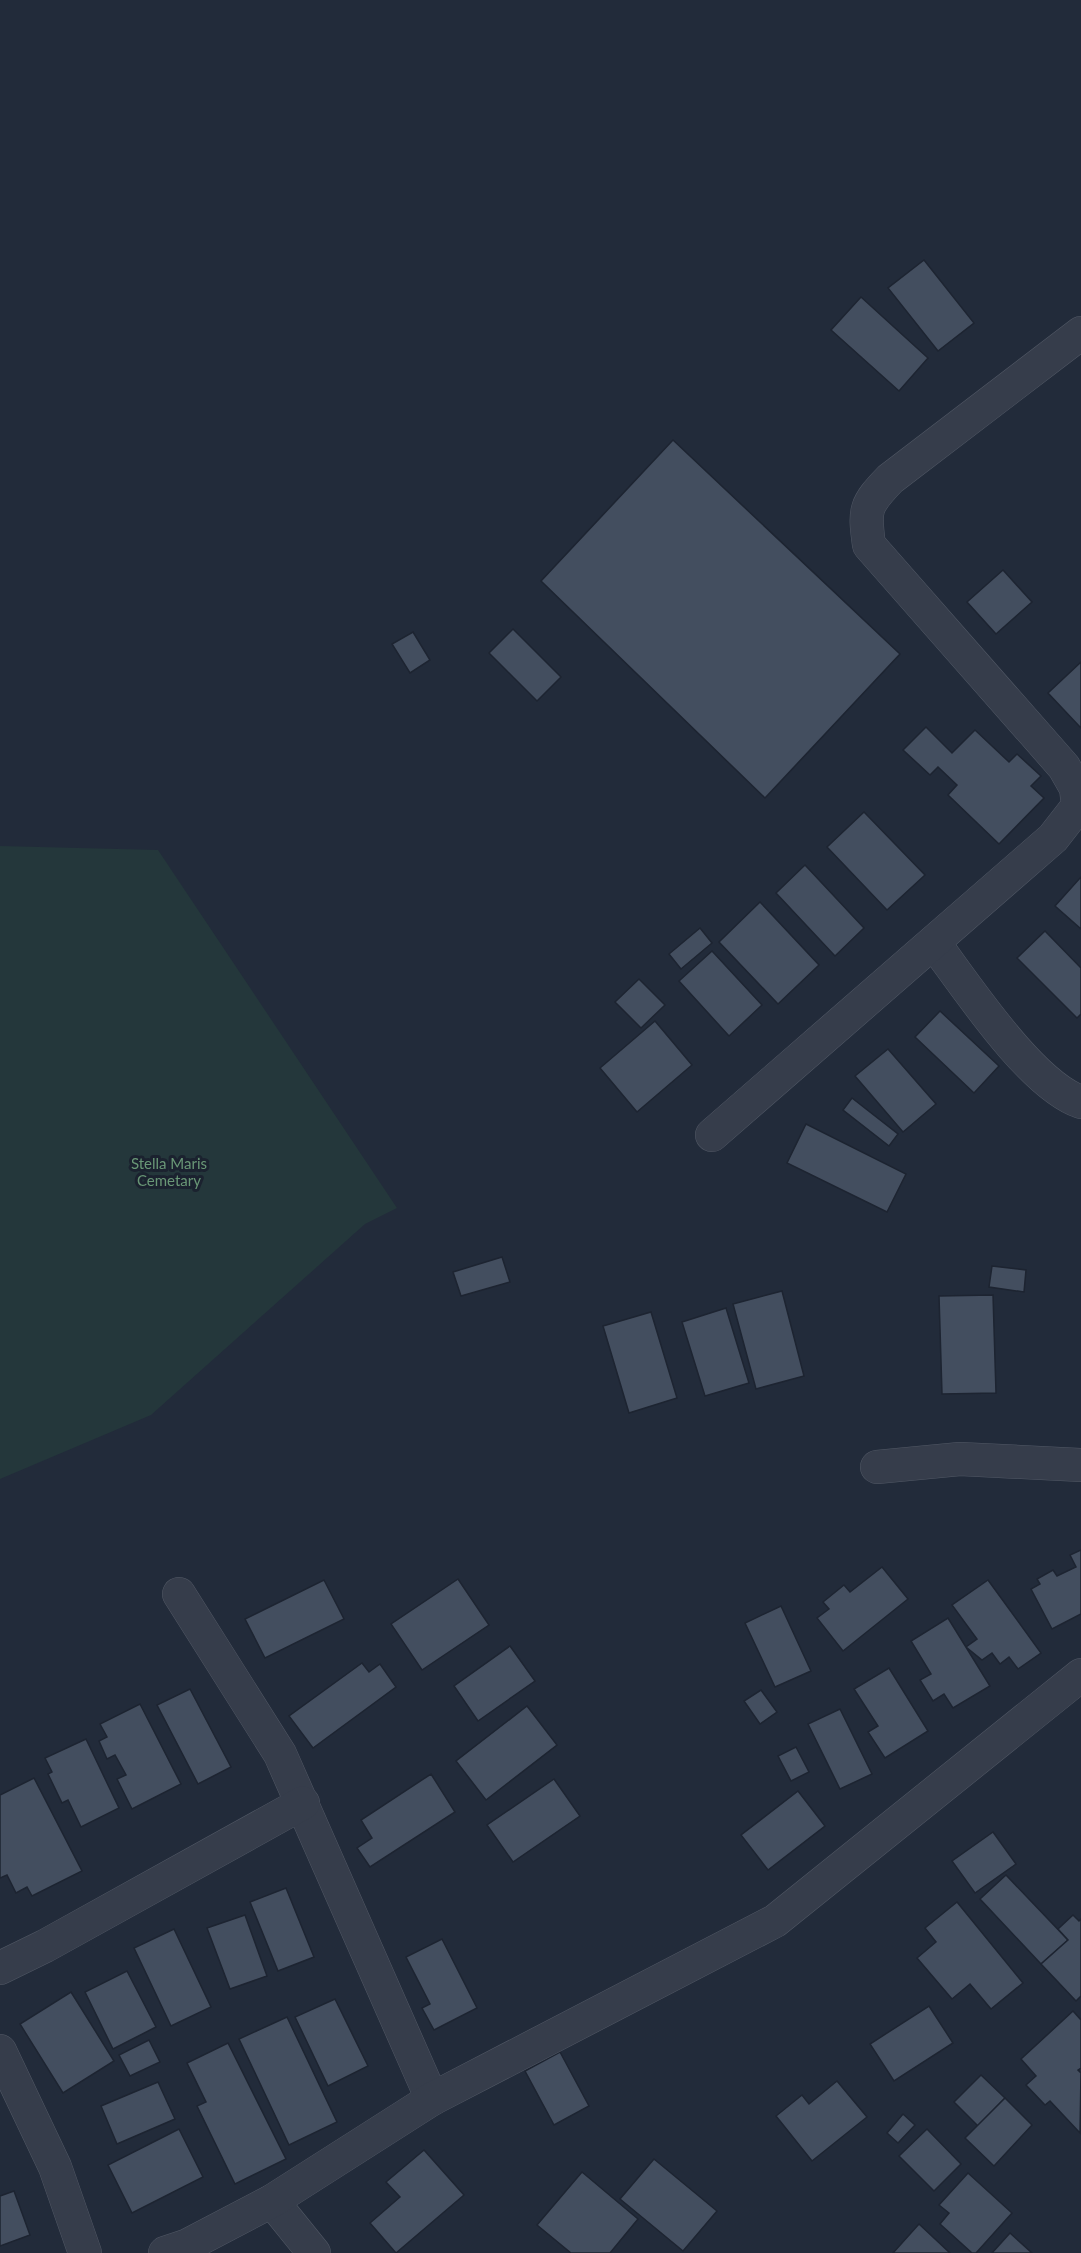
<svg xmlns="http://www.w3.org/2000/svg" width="1081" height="2253" font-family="Lato,sans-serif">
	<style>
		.green { fill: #24373b }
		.building { fill: #434e5f; stroke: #1d2431; stroke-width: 1.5 }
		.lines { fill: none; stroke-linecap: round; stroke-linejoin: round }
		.minor-casing { stroke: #515865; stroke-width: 34 }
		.tertiary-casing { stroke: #515865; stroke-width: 34 }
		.minor { stroke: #363d4b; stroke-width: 33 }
		.tertiary { stroke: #363d4b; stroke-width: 33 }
		.labels { text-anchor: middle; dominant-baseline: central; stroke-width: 6; stroke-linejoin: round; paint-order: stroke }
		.park-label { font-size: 15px; fill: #699776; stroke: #1b222f }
	</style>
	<rect width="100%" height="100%" fill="#222b3a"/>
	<polygon class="green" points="0,846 158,850 397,1208 365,1224 151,1415 0,1479"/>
	<g class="building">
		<polygon points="924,260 974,323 938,351 888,288"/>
		<polygon points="861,297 928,358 899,391 831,330"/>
		<polygon points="673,440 900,654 765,798 541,581"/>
		<polygon points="1003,570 1032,602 996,634 967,602"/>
		<polygon points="513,629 561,677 537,701 489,653"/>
		<polygon points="413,632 430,660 410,673 392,644"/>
		<polygon points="1081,662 1081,728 1048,693"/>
		<polygon points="926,727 952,753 975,730 1009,762 1017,754 1041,776 1031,786 1044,798 999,844 948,795 957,785 938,767 930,775 903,750"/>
		<polygon points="864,812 925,875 887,910 827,847"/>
		<polygon points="805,865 864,928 835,956 776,893"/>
		<polygon points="1081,877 1081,929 1055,906"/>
		<polygon points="760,902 819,965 778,1004 719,942"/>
		<polygon points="700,928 712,943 681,969 669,954"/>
		<polygon points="1045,931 1081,968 1081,1014 1077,1018 1017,958"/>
		<polygon points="712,951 762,1005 729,1036 679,981"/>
		<polygon points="639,979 665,1005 641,1028 615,1002"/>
		<polygon points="940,1011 999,1066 974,1093 915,1037"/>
		<polygon points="655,1021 692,1065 637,1112 600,1068"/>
		<polygon points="888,1049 936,1104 903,1132 855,1076"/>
		<polygon points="852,1098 898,1134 889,1146 843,1110"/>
		<polygon points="806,1124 906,1174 887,1212 787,1163"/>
		<polygon points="502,1257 510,1282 461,1296 453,1272"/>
		<polygon points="992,1266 1026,1270 1024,1292 989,1287"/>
		<polygon points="782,1291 804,1376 756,1389 733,1304"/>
		<polygon points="993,1295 996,1393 942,1394 939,1296"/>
		<polygon points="726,1308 749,1383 705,1396 682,1322"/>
		<polygon points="651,1312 677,1398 629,1413 603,1326"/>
		<polygon points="1081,1550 1081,1614 1052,1629 1031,1589 1040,1584 1037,1579 1053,1570 1057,1576 1076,1567 1070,1555"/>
		<polygon points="882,1567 908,1599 843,1651 817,1618 829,1609 823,1602 844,1585 850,1592"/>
		<polygon points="458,1579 489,1625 422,1670 391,1624"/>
		<polygon points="324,1580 344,1619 265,1658 245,1619"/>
		<polygon points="988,1580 1041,1653 1018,1669 1009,1657 1000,1664 992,1653 982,1660 966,1647 977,1639 952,1605"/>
		<polygon points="781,1606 811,1671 775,1687 745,1623"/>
		<polygon points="948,1618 990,1686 953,1708 944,1694 933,1701 920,1680 931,1674 911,1641"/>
		<polygon points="510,1646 535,1681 478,1721 454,1686"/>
		<polygon points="362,1663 369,1672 380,1664 396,1687 313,1748 289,1716"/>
		<polygon points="889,1668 928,1731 885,1758 868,1732 878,1726 854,1689"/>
		<polygon points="190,1689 231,1767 198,1784 157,1705"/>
		<polygon points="761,1690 777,1712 760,1724 744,1701"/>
		<polygon points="140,1704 181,1784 132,1809 117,1779 126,1775 115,1755 107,1759 99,1741 107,1737 100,1724"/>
		<polygon points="527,1706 557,1745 486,1800 456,1761"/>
		<polygon points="840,1709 872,1774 840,1789 808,1724"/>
		<polygon points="86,1739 119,1808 81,1827 68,1800 62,1803 48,1774 52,1772 45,1758"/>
		<polygon points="796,1747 809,1772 791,1781 778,1756"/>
		<polygon points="431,1774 455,1812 370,1867 357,1848 372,1838 361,1820"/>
		<polygon points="34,1778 82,1871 32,1896 27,1887 16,1893 7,1875 0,1878 0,1795"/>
		<polygon points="554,1779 580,1816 513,1862 487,1825"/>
		<polygon points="798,1791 825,1826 768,1870 741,1835"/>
		<polygon points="993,1832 1016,1864 975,1893 952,1861"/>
		<polygon points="1006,1875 1068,1940 1041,1964 980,1899"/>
		<polygon points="286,1888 314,1957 278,1971 250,1902"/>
		<polygon points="957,1902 1023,1983 991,2009 970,1984 952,1999 917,1958 936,1942 925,1928"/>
		<polygon points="245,1915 267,1976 230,1989 207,1928"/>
		<polygon points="1073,1915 1079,1921 1081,1919 1081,1996 1076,2001 1041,1964 1068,1940 1058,1929"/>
		<polygon points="174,1929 211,2007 171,2026 134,1948"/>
		<polygon points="442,1939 477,2008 434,2030 422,2008 430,2004 406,1957"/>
		<polygon points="127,1971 156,2027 113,2049 85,1992"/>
		<polygon points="71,1992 114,2061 63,2093 20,2024"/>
		<polygon points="335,1999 368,2066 328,2086 295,2017"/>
		<polygon points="929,2006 953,2043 894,2081 870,2044"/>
		<polygon points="1073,2011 1081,2020 1081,2068 1078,2070 1081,2073 1080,2133 1050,2101 1045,2105 1026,2085 1036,2076 1021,2059"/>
		<polygon points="287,2017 337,2122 289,2145 239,2039"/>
		<polygon points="149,2040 160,2062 130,2076 119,2055"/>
		<polygon points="228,2043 286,2159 235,2184 197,2106 206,2102 187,2063"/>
		<polygon points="560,2052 589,2106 554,2125 525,2071"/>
		<polygon points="981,2075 1005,2098 978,2126 954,2102"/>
		<polygon points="837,2081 867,2117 812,2161 776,2116 802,2095 809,2104"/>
		<polygon points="158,2082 175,2119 117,2144 101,2106"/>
		<polygon points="1005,2098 1032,2125 994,2166 965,2138"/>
		<polygon points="903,2114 915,2125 898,2143 887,2133"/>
		<polygon points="179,2129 203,2177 132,2213 108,2165"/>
		<polygon points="927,2129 961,2164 934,2191 899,2156"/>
		<polygon points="424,2150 464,2195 396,2253 370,2223 400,2197 386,2182"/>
		<polygon points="654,2159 717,2211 683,2251 620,2199"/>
		<polygon points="582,2172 638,2219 610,2253 571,2253 537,2225"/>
		<polygon points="968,2173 1012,2213 976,2253 972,2253 940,2224 949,2213 939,2205"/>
		<polygon points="14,2191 30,2235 0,2246 0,2196"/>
		<polygon points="919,2224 950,2253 893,2253"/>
		<polygon points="1010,2233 1032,2253 992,2253"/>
	</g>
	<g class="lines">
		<g class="minor-casing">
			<g id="minor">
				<path d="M934,943C967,987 1031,1085 1081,1102"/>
				<path d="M712,1135L1053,838L1078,806L1076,788L1064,767L869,545C864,509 865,505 890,479L1081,333"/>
				<polyline points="877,1467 960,1459 1081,1465"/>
				<polyline points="179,1594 280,1754 432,2099"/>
				<polyline points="0,1968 45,1946 303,1803"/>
				<polyline points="272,2201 314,2253"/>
			</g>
		</g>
		<g class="tertiary-casing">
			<g id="tertiary">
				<polyline points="0,2051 55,2167 85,2253"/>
				<polyline points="165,2253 186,2246 272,2201 432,2099 775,1921 1081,1675"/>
			</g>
		</g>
		<use href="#minor" class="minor"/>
		<use href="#tertiary" class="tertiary"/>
	</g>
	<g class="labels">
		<g class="park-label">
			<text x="169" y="1163">Stella Maris<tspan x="169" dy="17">Cemetary</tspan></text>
		</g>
	</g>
</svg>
